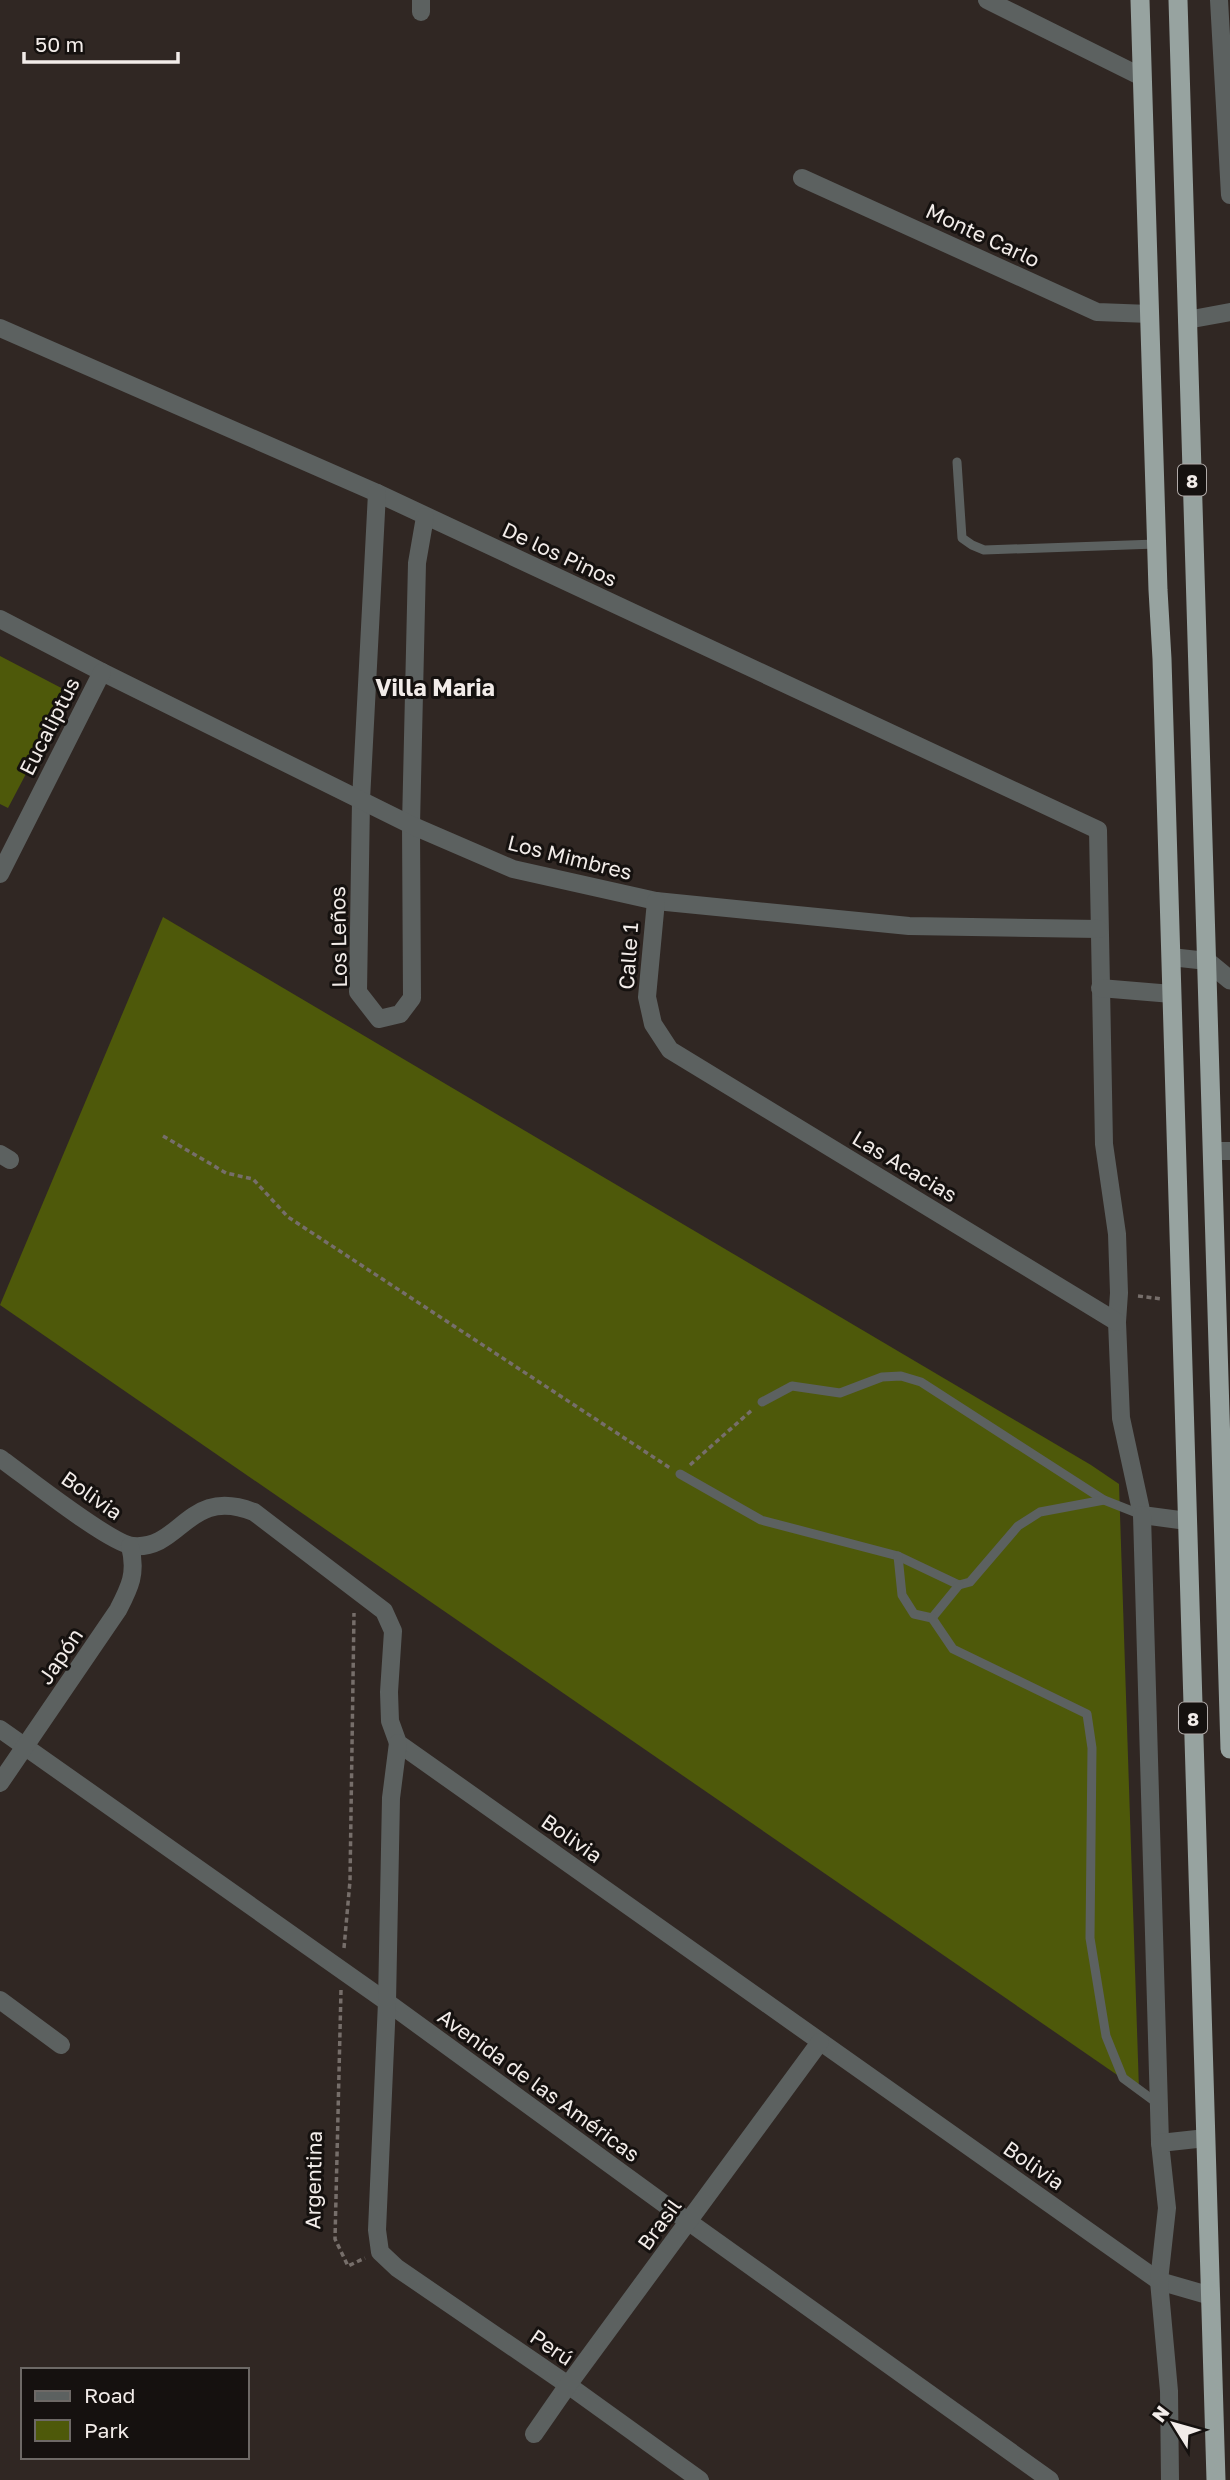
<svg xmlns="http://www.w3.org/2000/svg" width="1230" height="2480" font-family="'Golos Text',sans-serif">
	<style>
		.green { fill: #4e590a }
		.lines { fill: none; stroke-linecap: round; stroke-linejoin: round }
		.path { stroke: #766e6a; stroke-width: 3.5; stroke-dasharray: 5 3.5; stroke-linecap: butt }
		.service { stroke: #5c6160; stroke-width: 9 }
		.minor { stroke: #5c6160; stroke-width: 18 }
		.tertiary { stroke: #5c6160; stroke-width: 19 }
		.trunk { stroke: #97a3a0; stroke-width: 19 }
		.labels { text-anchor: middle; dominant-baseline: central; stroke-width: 6; stroke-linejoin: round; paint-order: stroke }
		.shield { fill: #15110f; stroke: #b0aaa8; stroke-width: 2 }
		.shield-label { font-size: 19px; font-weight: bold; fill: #f2ece9 }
		.street-label { font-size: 21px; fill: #f2ece9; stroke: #15110f }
		.neighbourhood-label { font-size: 23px; font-weight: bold; fill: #f2ece9; stroke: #15110f }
	</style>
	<rect width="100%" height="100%" fill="#302723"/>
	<g class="green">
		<polygon points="0,656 69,692 8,808 0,804"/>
		<polygon points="163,917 1091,1465 1119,1484 1139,2090 0,1305"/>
	</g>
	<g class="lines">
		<g class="path">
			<polyline points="163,1136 226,1173 253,1179 288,1217 670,1468"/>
			<polyline points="1138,1296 1162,1299"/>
			<polyline points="690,1465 752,1410"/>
			<polyline points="344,1948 350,1881 354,1613"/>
			<polyline points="341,1990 335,2239 348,2266 365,2258"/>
		</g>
		<g class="service">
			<polyline points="957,462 962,538 972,545 984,550 1156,544"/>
			<polyline points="762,1402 792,1386 840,1393 882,1377 901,1376 921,1382 1104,1500 1142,1515"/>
			<polyline points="680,1474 761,1520 898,1556 959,1585 970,1582 1018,1526 1040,1512 1104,1500"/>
			<polyline points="898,1556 902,1595 914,1614 932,1618 959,1585"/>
			<polyline points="932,1618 953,1649 1087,1714 1092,1748 1090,1938 1106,2036 1123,2078 1157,2103"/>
		</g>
		<g class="minor">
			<polyline points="987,0 1142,77"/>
			<polyline points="1219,0 1230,195"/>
			<polyline points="421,12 421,0"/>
			<polyline points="802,178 1097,312 1150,314"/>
			<polyline points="1187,320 1230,312"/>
			<polyline points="0,328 377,493 1098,830 1104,1144 1117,1234 1119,1293 1117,1322 1121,1418 1142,1515 1187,1521"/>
			<polyline points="377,493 361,800 358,992 379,1019 400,1014 412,998 411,825 417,563 425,517"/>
			<polyline points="0,619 102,672 411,825 513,869 656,901 909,926 1099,929"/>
			<polyline points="0,874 102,672"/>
			<polyline points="656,901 647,997 653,1024 670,1050 1117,1322"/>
			<polyline points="1171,957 1207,961"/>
			<polyline points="1100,988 1172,994"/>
			<polyline points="1214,1151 1230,1151"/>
			<polyline points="0,1154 10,1160"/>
			<path d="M0,1458C24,1475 110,1544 133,1546C182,1550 187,1486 254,1512L384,1611L393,1631L389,1692L390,1721L398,1743L1159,2281L1211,2296"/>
			<polyline points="1142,1515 1160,2143"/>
			<polyline points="0,1729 387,2002 689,2222 1050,2480"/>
			<polyline points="398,1743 391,1798 387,2002 377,2230 380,2252 397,2268 568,2385 700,2480"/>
			<path d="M0,1783L118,1610C130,1587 137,1573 130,1546"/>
			<polyline points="0,2000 61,2045"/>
			<polyline points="534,2434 568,2385 820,2042"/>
			<polyline points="1170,2480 1169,2391 1159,2281 1167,2208 1160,2143 1206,2138"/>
		</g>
		<polyline class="tertiary" points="1207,961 1230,980"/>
		<g class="trunk">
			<polyline points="1140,0 1158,590 1162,659 1216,2480"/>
			<path d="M1178,0C1196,583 1214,1166 1230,1749"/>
		</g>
	</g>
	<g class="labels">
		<g class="shield">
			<rect x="1178" y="464.5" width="28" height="31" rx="5"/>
			<rect x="1179" y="1702.5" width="28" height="31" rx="5"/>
		</g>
		<g class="shield-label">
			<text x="1192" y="480">8</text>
			<text x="1193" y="1718">8</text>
		</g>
		<g class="street-label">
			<text transform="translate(983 235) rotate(25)">Monte Carlo</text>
			<text transform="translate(560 554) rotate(25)">De los Pinos</text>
			<text transform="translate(49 726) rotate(-63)">Eucaliptus</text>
			<text transform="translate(570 857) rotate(14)">Los Mimbres</text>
			<text transform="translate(338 937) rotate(-91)">Los Leños</text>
			<text transform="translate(628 956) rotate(-86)">Calle 1</text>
			<text transform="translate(905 1166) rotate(31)">Las Acacias</text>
			<text transform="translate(92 1495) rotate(35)">Bolivia</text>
			<text transform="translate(60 1656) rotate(-56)">Japón</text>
			<text transform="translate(572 1838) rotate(35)">Bolivia</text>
			<text transform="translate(539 2085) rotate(36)">Avenida de las Américas</text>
			<text transform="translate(1034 2165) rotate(35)">Bolivia</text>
			<text transform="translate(313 2180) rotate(-89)">Argentina</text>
			<text transform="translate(659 2224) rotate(-54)">Brasil</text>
			<text transform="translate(552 2347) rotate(34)">Perú</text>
		</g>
		<g class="neighbourhood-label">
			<text x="435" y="687">Villa Maria</text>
		</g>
	</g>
	<rect x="21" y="2368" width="228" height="91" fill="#15110f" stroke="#6d6966" stroke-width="2"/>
	<rect x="35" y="2391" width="35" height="10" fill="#5c6160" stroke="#6d6966" stroke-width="2"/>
	<text x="84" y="2403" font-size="21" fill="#f2ece9">Road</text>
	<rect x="35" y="2420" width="35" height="21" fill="#4e590a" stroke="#6d6966" stroke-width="2"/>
	<text x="84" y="2438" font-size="21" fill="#f2ece9">Park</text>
	<g transform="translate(1174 2424) rotate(307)" stroke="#15110f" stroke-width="5" paint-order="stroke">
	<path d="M0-5L12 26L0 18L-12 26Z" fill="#f2ece9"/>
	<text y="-10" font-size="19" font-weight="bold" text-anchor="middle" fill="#f2ece9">N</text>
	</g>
	<path d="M24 52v10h154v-10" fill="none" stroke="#f2ece9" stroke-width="3.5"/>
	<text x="35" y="52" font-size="21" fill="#f2ece9" stroke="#15110f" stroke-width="5" paint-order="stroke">50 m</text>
</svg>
